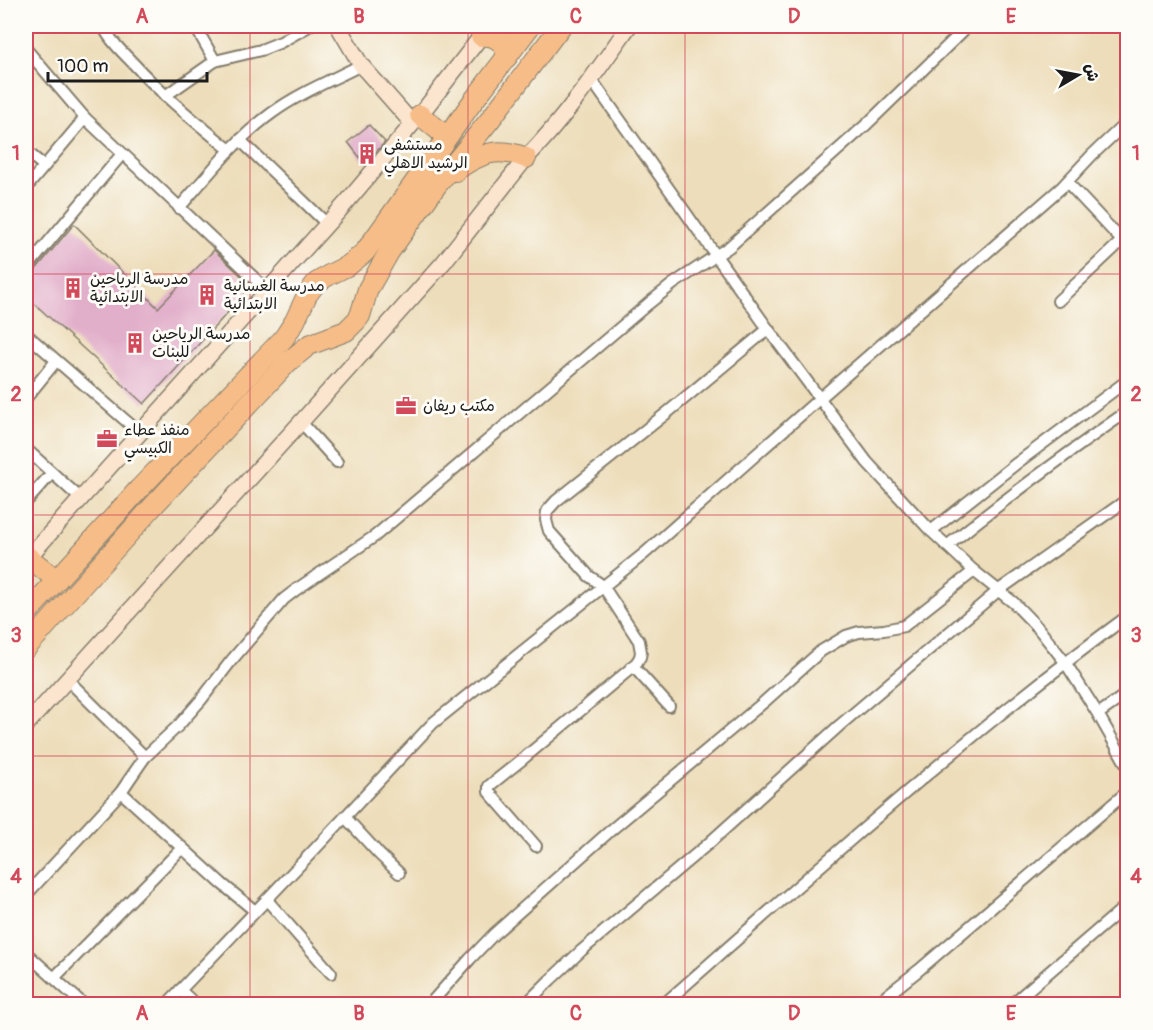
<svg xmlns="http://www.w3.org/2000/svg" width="1153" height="1030" font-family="Pangolin,'Playpen Sans Arabic',sans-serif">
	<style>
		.building { fill: #e2afca }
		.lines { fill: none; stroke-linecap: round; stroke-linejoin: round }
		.street-casing { stroke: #847c6b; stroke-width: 14 }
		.secondary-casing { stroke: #847c6b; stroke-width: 18 }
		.highway-casing { stroke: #847c6b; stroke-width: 22 }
		.street { stroke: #fff; stroke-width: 10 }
		.secondary { stroke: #fce5cf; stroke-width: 15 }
		.highway { stroke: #f7bd88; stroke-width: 20 }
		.grid { fill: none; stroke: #d1495b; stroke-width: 1.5; stroke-opacity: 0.55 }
		.labels { text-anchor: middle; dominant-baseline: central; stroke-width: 6; stroke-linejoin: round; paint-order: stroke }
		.poi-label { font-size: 16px; fill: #1c1c1c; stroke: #fdfcf7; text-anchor: start }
		.neatline { fill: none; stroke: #d1495b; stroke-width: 2 }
		.grid-label { font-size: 20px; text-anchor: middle; font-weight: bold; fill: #d1495b }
	</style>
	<rect width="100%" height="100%" fill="#fdfcf7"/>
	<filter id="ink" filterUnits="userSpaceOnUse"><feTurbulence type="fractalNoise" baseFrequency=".0167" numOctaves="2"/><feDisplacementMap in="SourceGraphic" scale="12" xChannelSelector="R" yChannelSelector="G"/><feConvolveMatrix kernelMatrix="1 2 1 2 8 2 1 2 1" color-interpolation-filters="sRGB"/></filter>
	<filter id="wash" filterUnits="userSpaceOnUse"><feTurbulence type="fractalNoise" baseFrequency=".008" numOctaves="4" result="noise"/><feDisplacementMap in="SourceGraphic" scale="24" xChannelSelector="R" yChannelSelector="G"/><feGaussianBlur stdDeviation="1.35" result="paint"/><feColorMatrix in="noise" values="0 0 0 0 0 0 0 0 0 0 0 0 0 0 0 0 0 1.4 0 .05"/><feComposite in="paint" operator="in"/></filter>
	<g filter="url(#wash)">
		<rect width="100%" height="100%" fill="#edddba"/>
		<g id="blocks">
			<g class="building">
				<polygon points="369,125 385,142 365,164 348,142"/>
				<polygon points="74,224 158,308 214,250 252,286 144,404 26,296 26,276 32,274"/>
			</g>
		</g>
	</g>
	<g filter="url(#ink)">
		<use href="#blocks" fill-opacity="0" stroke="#847c6b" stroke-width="1.5"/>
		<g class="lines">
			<g class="street-casing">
				<g id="street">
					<path d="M103,26C110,40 121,51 132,62C162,95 196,122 230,150"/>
					<polyline points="195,26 215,61"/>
					<polyline points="26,49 85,118 268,291"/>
					<polyline points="591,79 768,329 867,462 929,529 974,571 1014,603 1038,628 1065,662 1098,714 1128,767"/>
					<polyline points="165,96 215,61 261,50 281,42 309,26"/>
					<polyline points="240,140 327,224"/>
					<polyline points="26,151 44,166"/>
					<polyline points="1067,182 1128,247"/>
					<polyline points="26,188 85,118"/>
					<path d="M179,208C208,175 236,139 272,113C299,93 332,80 361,65"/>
					<polyline points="26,269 122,154"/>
					<polyline points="1058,301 1128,235"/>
					<polyline points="26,334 140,433"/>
					<polyline points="26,398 56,361"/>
					<polyline points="301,422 337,462"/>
					<polyline points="26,449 81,499"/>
					<polyline points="26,502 52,473"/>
					<polyline points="931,531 1017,463 1128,380"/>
					<path d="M947,546C1005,499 1066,454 1128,411"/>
					<polyline points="633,666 669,706"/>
					<polyline points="67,679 145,757"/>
					<polyline points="1098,714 1128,693"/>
					<polyline points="345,817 379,854 399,873"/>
					<polyline points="536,846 489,792 489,786 524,758 629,670 637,662 640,657 641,652 639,641 603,586 589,576 549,531 546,520 547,511 556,501 668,412 768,329"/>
					<polyline points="26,895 121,792"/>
					<polyline points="267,900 331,973"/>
					<polyline points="255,911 221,883 121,792 129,780 145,757 179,725 201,700 231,661 284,599 297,589 375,536 648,304 673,284 729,247 867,124 968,26"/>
					<polyline points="26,953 83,1004"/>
					<polyline points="54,978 182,848"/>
					<polyline points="180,990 195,1004"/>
					<polyline points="167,1004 314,850 433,723 645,553 819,399 1062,187 1092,155 1128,121"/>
					<polyline points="430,1004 470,959 494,934 610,831 764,702 821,651 846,636 859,632 884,630 904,626 974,571"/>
					<polyline points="526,1004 550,980 581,951 708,844 840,725 999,590 1128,499"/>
					<path d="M664,1004C815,871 965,735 1128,616"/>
					<polyline points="876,1004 919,970 1128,791"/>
					<polyline points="1012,1004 1128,904"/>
				</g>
			</g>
			<g class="secondary-casing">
				<g id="secondary">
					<polyline points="338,26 361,65 412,123"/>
					<polyline points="26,560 346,203 420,115 489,26"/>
					<path d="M26,725L301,422L443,263L526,158C565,118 597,71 629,26"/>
				</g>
			</g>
			<g class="highway-casing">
				<g id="highway">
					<polyline points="507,26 520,29 530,26"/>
					<path d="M481,36C495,34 505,42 507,57"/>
					<polyline points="420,115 447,137"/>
					<path d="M455,171C479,154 497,146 526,158"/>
					<polyline points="28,557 57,580"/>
					<polyline points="26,614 140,488 284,338 295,321 307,295 316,283 329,275 349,265 365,252 471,104 530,26"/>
					<polyline points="26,648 155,504 288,362 309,345 346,331 356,321 360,316 368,289 389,252 436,186 489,121 561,26"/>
				</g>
			</g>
			<use href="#street" class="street"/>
			<use href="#secondary" class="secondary"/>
			<use href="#highway" class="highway"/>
		</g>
	</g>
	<path class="grid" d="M250,26V1004M468,26V1004M685,26V1004M903,26V1004M26,274H1128M26,515H1128M26,756H1128"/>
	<defs>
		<g id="building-bare" transform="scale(1.62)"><path d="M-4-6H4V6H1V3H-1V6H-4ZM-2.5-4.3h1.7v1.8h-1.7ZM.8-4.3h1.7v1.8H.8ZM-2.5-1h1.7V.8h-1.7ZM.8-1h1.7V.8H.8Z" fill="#d1495b" stroke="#fdfcf7" stroke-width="2.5" paint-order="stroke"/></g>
		<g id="office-bare" transform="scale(1.62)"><path d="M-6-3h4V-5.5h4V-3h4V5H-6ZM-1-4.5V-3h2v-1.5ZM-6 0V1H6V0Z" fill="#d1495b" stroke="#fdfcf7" stroke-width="2.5" paint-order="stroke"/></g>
	</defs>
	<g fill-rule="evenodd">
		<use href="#building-bare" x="367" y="154"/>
		<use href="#building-bare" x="73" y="288"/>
		<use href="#building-bare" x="207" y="295"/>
		<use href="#building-bare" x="135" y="343"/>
		<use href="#office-bare" x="406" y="406"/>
		<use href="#office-bare" x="107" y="439"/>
	</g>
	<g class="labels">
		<g class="poi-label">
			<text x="384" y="145">مستشفى<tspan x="384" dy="18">الرشيد الاهلي</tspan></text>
			<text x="90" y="279">مدرسة الرياحين<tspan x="90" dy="18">الابتدائية</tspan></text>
			<text x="224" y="286">مدرسة الغسانية<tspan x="224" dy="18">الابتدائية</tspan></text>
			<text x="152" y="334">مدرسة الرياحين<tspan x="152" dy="18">للبنات</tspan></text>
			<text x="423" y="406">مكتب ريفان</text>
			<text x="124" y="430">منفذ عطاء<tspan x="124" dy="18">الكبيسي</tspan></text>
		</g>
	</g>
	<rect width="1153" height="1030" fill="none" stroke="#fdfcf7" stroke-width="66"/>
	<g transform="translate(1078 75) rotate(80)" stroke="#fdfcf7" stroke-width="4.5" paint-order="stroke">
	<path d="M0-4.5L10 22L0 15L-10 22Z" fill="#1c1c1c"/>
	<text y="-9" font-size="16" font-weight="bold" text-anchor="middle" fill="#1c1c1c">ش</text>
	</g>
	<path d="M48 72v9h159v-9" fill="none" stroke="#1c1c1c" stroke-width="3"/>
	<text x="57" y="72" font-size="18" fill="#1c1c1c" stroke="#fdfcf7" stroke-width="4.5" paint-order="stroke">100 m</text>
	<rect x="33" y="33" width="1087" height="964" class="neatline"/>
	<g class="grid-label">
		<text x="142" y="23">A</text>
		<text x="359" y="23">B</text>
		<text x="576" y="23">C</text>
		<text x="794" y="23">D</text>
		<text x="1011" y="23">E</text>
		<text x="16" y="160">1</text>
		<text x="1136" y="160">1</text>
		<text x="16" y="401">2</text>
		<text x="1136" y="401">2</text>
		<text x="16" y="642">3</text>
		<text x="1136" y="642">3</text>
		<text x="16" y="883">4</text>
		<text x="1136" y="883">4</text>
		<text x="142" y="1020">A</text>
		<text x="359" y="1020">B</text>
		<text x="576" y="1020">C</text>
		<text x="794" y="1020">D</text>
		<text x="1011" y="1020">E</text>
	</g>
</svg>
